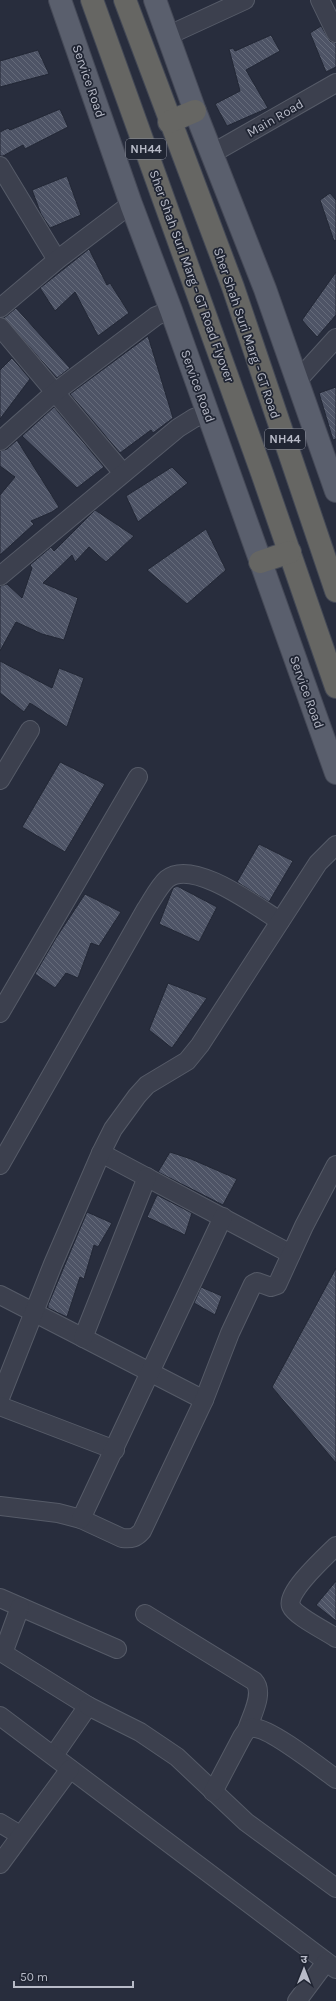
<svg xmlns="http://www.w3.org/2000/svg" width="336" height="2001" font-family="Karla,'Noto Sans Devanagari',sans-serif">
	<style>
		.building { fill: url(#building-back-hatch); stroke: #222735 }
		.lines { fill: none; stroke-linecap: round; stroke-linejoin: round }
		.minor-casing { stroke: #565b68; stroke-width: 20 }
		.primary-casing { stroke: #454957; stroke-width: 24 }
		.trunk-casing { stroke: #434855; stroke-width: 24 }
		.minor { stroke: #3c404e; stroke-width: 18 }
		.primary { stroke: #5a5f6d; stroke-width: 22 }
		.trunk { stroke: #666663; stroke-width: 22 }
		.labels { text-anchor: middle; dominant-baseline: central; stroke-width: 3.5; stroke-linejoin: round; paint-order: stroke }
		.shield { fill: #202533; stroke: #8a8e9b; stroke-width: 1 }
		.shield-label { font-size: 12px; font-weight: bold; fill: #b8bbc8 }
		.street-label { font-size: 13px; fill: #b8bbc8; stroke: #202533 }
	</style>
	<defs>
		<pattern id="building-back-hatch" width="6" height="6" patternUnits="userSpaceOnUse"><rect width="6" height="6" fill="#4e5466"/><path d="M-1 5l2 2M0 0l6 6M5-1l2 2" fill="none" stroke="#656b7a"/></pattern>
	</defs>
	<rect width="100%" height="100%" fill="#282d3d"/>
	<g class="building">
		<polygon points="321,26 330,41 336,43 336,67 326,72 310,33"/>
		<polygon points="271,35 280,51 246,70 268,108 227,126 215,104 240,91 229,49 233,48 235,51"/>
		<polygon points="38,50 49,74 0,87 0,61"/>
		<polygon points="60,109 68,127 25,149 23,145 3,156 0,156 0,132 8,128 10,130"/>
		<polygon points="67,176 81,215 50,228 41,214 32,190"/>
		<polygon points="330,193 336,200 336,240 334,241 320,200"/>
		<polygon points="89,249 107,285 110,283 129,313 98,336 75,292 55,311 40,288"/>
		<polygon points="336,272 336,315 317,337 302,320"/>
		<polygon points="16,308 70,368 57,378 4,318"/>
		<polygon points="148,336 173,418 153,433 151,430 120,453 70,394"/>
		<polygon points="12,358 30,379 0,419 0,370"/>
		<polygon points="336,387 336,439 333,440 319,393"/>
		<polygon points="54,407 104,467 77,488 22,436"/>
		<polygon points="17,440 59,507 52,512 31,521 34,524 0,555 0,495 15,477 0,466 0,451 7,449"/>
		<polygon points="172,467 188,483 138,522 126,496"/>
		<polygon points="95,510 134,536 106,562 89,547 75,562 72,555 43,583 78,598 64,640 42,634 16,622 0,651 0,586 7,584 22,598 32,568 30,565 51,547 54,551"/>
		<polygon points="206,529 226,570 187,604 147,570"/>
		<polygon points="0,661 52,688 59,668 84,678 67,727 30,703 24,712 0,693"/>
		<polygon points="60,762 105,784 65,852 22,827"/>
		<polygon points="259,844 293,861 269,902 237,882"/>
		<polygon points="177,886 217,907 199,942 159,924 173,888"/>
		<polygon points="85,894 121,912 99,946 91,943 78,978 66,973 55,988 35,974 56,938"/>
		<polygon points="168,983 207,998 172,1048 149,1030"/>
		<polygon points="170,1152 191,1159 237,1179 223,1205 158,1172"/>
		<polygon points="157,1195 192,1213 185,1235 147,1217"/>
		<polygon points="87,1212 112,1223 98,1247 94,1245 84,1279 80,1277 67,1317 48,1308 48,1305"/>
		<polygon points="336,1268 336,1463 272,1387"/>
		<polygon points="201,1287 222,1296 215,1315 194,1303"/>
		<polygon points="336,1581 336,1621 316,1605"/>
	</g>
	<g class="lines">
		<g class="minor-casing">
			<g id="minor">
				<polyline points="320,0 336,33"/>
				<polyline points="169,35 245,0"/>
				<polyline points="213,153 336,83"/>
				<polyline points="0,166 57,260"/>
				<polyline points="0,308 57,260 131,204"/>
				<polyline points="0,327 123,473"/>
				<polyline points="297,381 336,338"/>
				<polyline points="0,441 54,393 156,316 171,310"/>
				<polyline points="0,576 178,428 194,418 208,413"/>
				<polyline points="0,780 30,730"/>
				<polyline points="0,1013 138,777"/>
				<polyline points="101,1153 291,1254"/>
				<path d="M0,1165L146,909C152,900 159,886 167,879C193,858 257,907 280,921"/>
				<polyline points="0,1295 204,1400"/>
				<polyline points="83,1338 147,1177"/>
				<polyline points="0,1398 53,1264 101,1153 113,1129 137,1096 147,1085 187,1061 200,1045 318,863 336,845"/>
				<polyline points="0,1406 115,1450"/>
				<path d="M0,1506L58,1513L81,1519L122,1538C132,1539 136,1538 142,1531L204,1400L230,1333L253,1284L257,1282L271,1287L277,1285L304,1226L336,1165"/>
				<polyline points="81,1519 223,1217"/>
				<path d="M336,1546C326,1556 285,1593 291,1606C295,1616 326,1631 336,1638"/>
				<polyline points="0,1598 117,1649"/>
				<polyline points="20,1607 5,1648 6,1655 88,1706 54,1755"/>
				<path d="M145,1614L254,1681C265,1693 251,1716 247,1730"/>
				<polyline points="88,1706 140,1732 177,1757 246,1822 336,1888"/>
				<polyline points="0,1716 336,1969"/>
				<path d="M213,1792L242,1737C245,1732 248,1727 254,1728C270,1728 321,1768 336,1779"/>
				<polyline points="0,1823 20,1835"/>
				<polyline points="0,1864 70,1769"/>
				<polyline points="297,2001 326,1962"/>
			</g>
		</g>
		<g class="primary-casing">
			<g id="primary">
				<polyline points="60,0 131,204 171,310 336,773"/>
				<polyline points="155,0 195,111 265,289 336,491"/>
			</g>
		</g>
		<g class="trunk-casing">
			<g id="trunk">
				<polyline points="92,0 262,473 336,687"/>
				<polyline points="125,0 233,287 336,591"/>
				<polyline points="169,122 195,111"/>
				<polyline points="260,562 290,552"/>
			</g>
		</g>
		<use href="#minor" class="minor"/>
		<use href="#primary" class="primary"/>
		<use href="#trunk" class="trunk"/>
	</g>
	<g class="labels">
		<g class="shield">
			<rect x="126" y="139" width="40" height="20" rx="3"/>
			<rect x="265" y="429" width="40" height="20" rx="3"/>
		</g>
		<g class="shield-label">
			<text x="146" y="149">NH44</text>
			<text x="285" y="439">NH44</text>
		</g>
		<g class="street-label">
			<text transform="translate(89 81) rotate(71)">Service Road</text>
			<text transform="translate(275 118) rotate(-30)">Main Road</text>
			<text transform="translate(192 276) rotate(70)">Sher Shah Suri Marg - GT Road Flyover</text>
			<text transform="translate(247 333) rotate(71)">Sher Shah Suri Marg - GT Road</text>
			<text transform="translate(198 386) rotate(70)">Service Road</text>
			<text transform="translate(307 692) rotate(70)">Service Road</text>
		</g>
	</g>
	<g transform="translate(304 1969)" stroke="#202533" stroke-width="3" paint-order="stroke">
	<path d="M0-3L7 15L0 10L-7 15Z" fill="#b8bbc8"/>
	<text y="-6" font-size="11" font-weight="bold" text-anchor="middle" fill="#b8bbc8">उ</text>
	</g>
	<path d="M14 1981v6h119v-6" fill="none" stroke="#b8bbc8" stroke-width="2"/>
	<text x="20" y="1981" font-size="12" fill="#b8bbc8" stroke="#202533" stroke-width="3" paint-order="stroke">50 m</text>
</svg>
